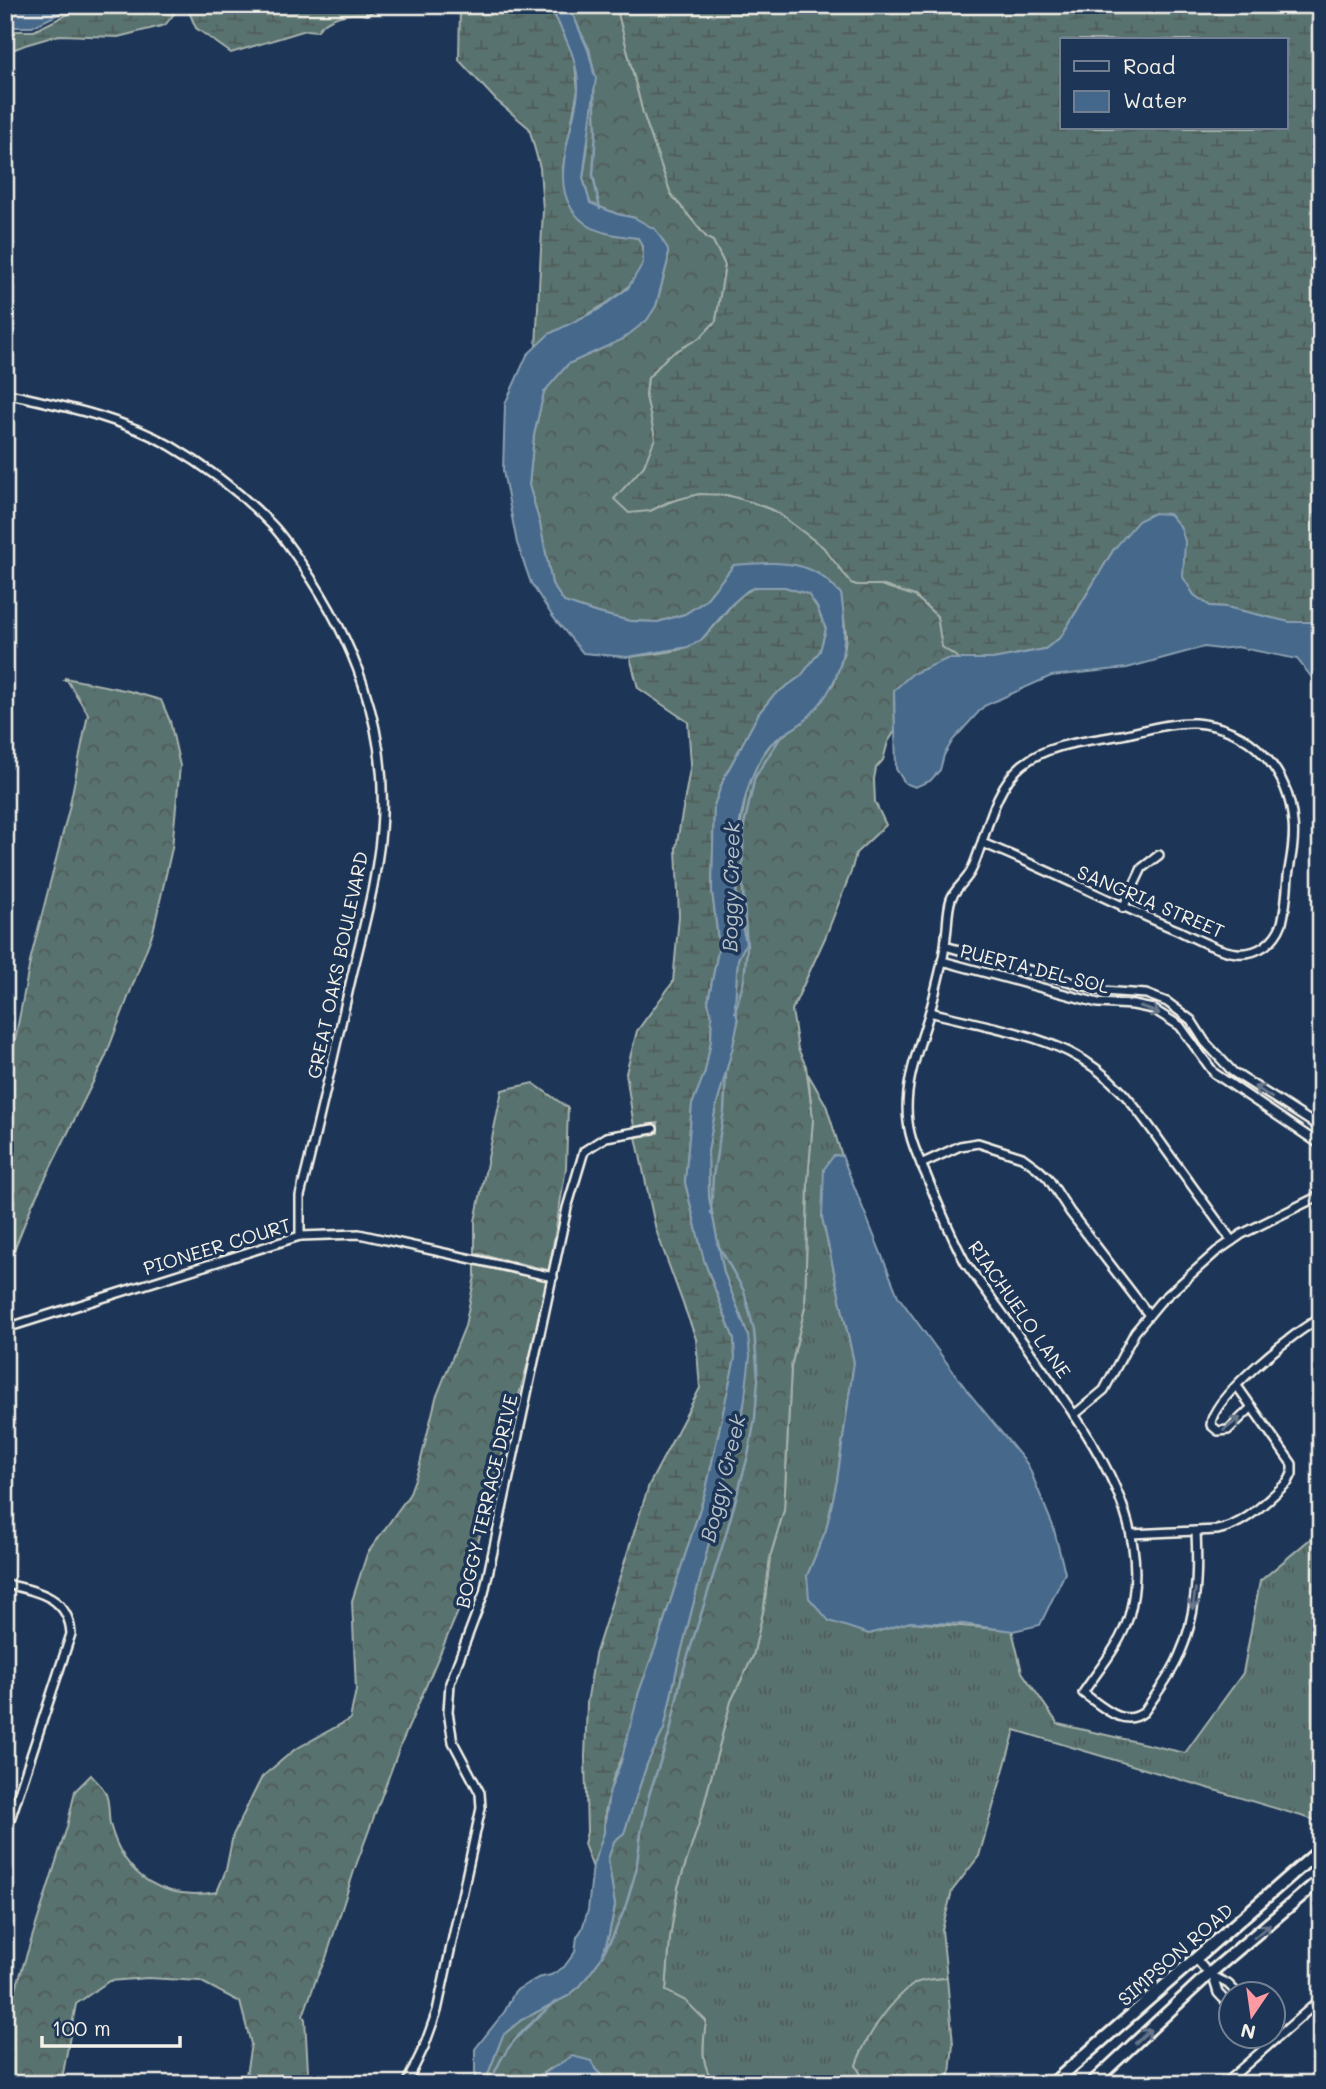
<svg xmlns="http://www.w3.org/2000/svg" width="1326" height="2089" font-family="Mali,sans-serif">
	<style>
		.grass { fill: url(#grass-tufts); stroke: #a6b2ac; stroke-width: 2 }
		.forest { fill: url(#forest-crowns); stroke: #a6b2ac; stroke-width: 2 }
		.wetland { fill: url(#wetland-marsh); stroke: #a6b2ac; stroke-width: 2; fill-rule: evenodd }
		.water { fill: #44688b; stroke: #8a9fb0; stroke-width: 2 }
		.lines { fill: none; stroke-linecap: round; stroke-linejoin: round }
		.stream { stroke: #8a9fb0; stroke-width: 2.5 }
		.street-casing { stroke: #f4f1e8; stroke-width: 12 }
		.primary-casing { stroke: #f4f1e8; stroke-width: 16 }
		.street { stroke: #1d3557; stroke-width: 7 }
		.primary { stroke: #1d3557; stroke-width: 10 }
		.oneway { stroke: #68778a }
		.labels { text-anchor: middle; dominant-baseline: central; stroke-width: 7; stroke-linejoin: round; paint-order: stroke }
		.street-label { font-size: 19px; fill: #f4f1e8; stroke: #1d3557 }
		.water-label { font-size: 21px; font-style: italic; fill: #b6c1c7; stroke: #1d3557 }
	</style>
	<defs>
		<pattern id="grass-tufts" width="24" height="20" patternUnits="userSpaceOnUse" patternTransform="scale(1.75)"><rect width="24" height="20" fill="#58726f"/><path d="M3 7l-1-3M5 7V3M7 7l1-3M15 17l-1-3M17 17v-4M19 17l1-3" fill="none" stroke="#505b58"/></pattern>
		<pattern id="forest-crowns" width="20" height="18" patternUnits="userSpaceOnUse" patternTransform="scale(1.75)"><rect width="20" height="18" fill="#58726f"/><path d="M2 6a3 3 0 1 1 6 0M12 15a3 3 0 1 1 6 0" fill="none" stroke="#505b58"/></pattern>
		<pattern id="wetland-marsh" width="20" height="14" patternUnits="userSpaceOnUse" patternTransform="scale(1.75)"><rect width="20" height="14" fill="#58726f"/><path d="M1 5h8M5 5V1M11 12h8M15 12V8" fill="none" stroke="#505b58"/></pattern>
	</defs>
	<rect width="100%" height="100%" fill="#1d3557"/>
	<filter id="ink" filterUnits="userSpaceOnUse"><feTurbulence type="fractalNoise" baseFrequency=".0143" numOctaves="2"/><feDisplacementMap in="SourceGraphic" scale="14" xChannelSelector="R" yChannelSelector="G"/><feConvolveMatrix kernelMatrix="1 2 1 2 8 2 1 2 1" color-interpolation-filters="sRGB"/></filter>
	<g filter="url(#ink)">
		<path class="grass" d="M808,1074L826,1105L842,1156L834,1155L822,1217L854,1362L837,1481L826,1530L807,1576L869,1634L910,1622L1012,1630L1022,1672L1058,1724L1185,1753L1243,1673L1260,1581L1321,1530V1822L1015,1730L979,1856L952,1891L942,1930L947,1978C937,1979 922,1979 914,1984C890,2002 866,2037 856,2065L866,2084H716C699,2066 703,2044 706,2021L666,1991L670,1938L678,1887L699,1823L731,1701L753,1656L764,1607L770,1557L784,1510L791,1367L805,1307L808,1180L813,1119Z"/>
		<g class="forest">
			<path d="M569,5H616L643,113L671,194L707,238L713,241L725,265L716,321L701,337L668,356L648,378L646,396L656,438L644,466L650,511C665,504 683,495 700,494C742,491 797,517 825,549C834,559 842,571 851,583L857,585H881L915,596L937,616L943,647L960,659H947L894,690L895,731L888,742L883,760L876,768L874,779L875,802L886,825L856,853L851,872L825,938L792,1010L798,1049L806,1066L813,1119L808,1180L805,1307L791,1367L784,1510L770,1557L764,1607L753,1656L731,1701L699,1823L678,1887L670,1938L666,1991L686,2001L706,2021C703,2044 699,2066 716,2084H610L595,2069L592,2061L549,2069L527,2084H491L488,2074L503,2035L521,2020L568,1996L580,1986L602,1957L609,1934L615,1906L608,1859L614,1841L624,1833L647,1764L664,1729L677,1668L744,1405L748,1335L724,1273L709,1198L708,1151L715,1111L732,1050L738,1022L735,1005L737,970L738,959L746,943L737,902L735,854L747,789L758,762L771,744L801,723L834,683L844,653L846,635L841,594L829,582L734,565L705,601L685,614L658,622L630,621L594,612L564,602L552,584L540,524L529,485L534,435L544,391L568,364L623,339L656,306L668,260L635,218L617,214L590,203L583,178L588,145V50Z"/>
			<polygon points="65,678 129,691 161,700 170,721 180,766 172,848 153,932 105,1058 32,1205 5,1273 5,1092 31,957 69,809 88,714 67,680 64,680"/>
			<polygon points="533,1083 568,1108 566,1168 549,1270 475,1253 475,1221 502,1090"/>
			<path d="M475,1264L547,1280L532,1348L460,1607L399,1749L355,1868L326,1958L317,1977L303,2016L305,2019L308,2070L316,2084H248L245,2081L251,2044L240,2002L200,1981L148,1978L109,1981L76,2004L61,2084H19L5,2081V2023L67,1827L75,1791L91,1775C95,1780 102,1786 105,1792C110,1801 108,1814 110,1824C124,1878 164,1901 217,1892L226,1870L233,1835L262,1777L294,1750L350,1719L356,1690L352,1601L367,1554L409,1495L419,1468L436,1398L465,1326L475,1276Z"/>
			<path d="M947,1978L953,2044L949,2084H866L856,2065C866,2037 889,2002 914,1984C922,1979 937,1979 947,1978Z"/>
		</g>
		<g class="wetland">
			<polygon points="113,5 181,5 165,25 118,37 59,35 25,45 5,53 5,31 34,31 72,12"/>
			<path d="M186,5H383L367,15C349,11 327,17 317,31L306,30L231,53L196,28Z"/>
			<path d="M460,5H550L574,56L578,90L563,167L566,194L570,205L604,232L638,238C666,283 581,318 552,333C546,336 541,342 536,347L543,210L540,168L529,128L496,100L459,60Z"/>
			<path d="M616,5H1321V622H1288L1226,607L1210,606L1194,595L1182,577L1114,549L1061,637L1045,649L993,659H960L942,647L937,616L915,596L881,585H857L851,583L823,547L775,511L751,502L727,495L699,494L668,502L650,511L629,513L614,499L644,466L655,438L646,396L648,378L668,356L701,337L716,321L725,265L713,241L707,238L671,194L643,113ZM1062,40H1286V128H1062Z"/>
			<path d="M756,587H785L808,594L817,607L826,629L820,651L801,676L773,696L759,713L724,778L714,806L712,891L719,946L708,1002L712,1016L711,1041L705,1072L692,1105L685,1182L704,1260L734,1339L735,1359L706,1490L657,1643L639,1692L626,1748L613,1779L605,1813L604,1833L593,1868L584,1844L587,1832L585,1757L587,1703L595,1655L649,1485L700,1388L696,1339L656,1230L636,1137L658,1133V1123L634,1127L626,1073L637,1031L673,982L679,916L676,848L691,763L688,722L638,688L630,657C651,653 682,654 700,640C721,625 730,597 756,587Z"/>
		</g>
		<g class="water">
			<polygon points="5,5 91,5 71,8 32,27 5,27"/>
			<path d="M550,5H569L588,50L596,78L583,178L590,203L617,214L635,218L656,230L668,249V260L656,306L647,320L623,339L568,364L544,392L534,435L529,485L540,524L552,584L564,602L594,612L630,621L658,622L685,614L705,601L734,565C758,563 789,560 811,570C823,575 832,585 841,594C849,645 844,684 804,721C793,730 778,736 769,746C741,781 731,858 737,901C738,915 743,930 746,943L738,959L737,970L735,1005L738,1022L732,1050L715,1111L708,1151L709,1198L724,1273L748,1335L750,1356L744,1405L677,1668L664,1729L647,1764L624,1833L614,1841L608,1859L615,1906L609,1934L602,1957L580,1986L568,1996L521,2020L503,2035L488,2074L491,2084H473L475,2076V2049L505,2011L515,1991L538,1978L551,1975L564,1967L575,1952L577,1937L582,1929L588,1910L593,1865L604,1833L609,1793L621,1762L639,1692L657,1643L706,1490L735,1358L734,1339L704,1260L685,1182L692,1105L705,1072L711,1041L712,1016L708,1002L719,946L712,891L714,806L724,778L759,713L773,696L801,676L820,651L826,629L817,607L808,594L785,587H756L748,590L733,603L701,640L688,647L627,657L583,653L553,617L531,583L517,543L503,471L505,404L527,355L549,334L598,310L628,288L643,263V247L638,238C622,236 599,234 586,224C542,192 574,133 578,92C580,60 562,32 550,5Z"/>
			<polygon points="1154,513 1169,514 1180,526 1185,541 1183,577 1194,595 1210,606 1226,607 1289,622 1321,622 1321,689 1297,659 1237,647 1219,649 1204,647 1127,668 1051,676 984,706 953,740 944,755 940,770 930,781 915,787 905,783 896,769 894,690 912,674 947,659 993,659 1045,649 1061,637 1114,549 1138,521"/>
			<polygon points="834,1155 842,1156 898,1296 969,1393 1028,1465 1053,1526 1065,1573 1040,1625 1013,1631 963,1624 910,1622 869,1634 829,1621 809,1598 807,1576 826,1530 837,1481 854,1362 822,1217 824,1169"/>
			<polygon points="572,2056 592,2061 595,2069 610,2084 527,2084"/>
		</g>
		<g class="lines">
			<g class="stream">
				<polyline points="581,33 589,49 594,73"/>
				<polyline points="594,90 596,131 593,175 600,209"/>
				<polyline points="735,1012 744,980 747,947 742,875 744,825 755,777 782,735"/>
				<polyline points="711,1213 713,1176 724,1111 726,1073"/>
				<polyline points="603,1953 612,1938 625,1908 636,1871 641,1833 649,1795 670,1732 681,1678 724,1541 748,1456 755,1418 758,1379 754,1330 744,1291 717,1243"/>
				<path d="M491,2084C500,2048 530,2023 557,2001"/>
			</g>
			<g class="street-casing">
				<g id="street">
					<path d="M5,393C62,406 120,417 171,446C207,467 242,494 271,524C283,536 293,552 303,566C353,639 386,724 382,814C380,868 365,922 352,975C335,1049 319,1123 300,1196V1236"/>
					<path d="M982,843C1048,869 1111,903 1177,930C1195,938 1217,951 1237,953C1258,955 1275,942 1282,923C1286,907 1287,891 1288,876C1291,858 1295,840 1293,823C1289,769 1250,727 1195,723C1171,722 1146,730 1122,735C1089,741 1049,743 1022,765C992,790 987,836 972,869C967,881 955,888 951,899C947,911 948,924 946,936C945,954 940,971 936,988C927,1032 902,1076 908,1122C910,1141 919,1159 927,1177C939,1207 951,1236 966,1264C994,1301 1021,1339 1048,1377C1096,1445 1154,1527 1129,1616C1121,1644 1099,1669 1083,1693C1101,1705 1123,1729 1144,1712C1156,1694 1170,1677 1179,1656C1197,1617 1198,1574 1196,1531"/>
					<polyline points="1123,908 1142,868 1159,855"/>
					<polyline points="945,946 1102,991 1146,994 1167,1002 1191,1020 1205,1042 1233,1072 1321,1128"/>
					<polyline points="942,961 1098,1003 1133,1005 1153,1009 1180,1026 1214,1073 1321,1145"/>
					<path d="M930,1012C975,1024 1026,1031 1069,1052C1117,1076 1139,1112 1169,1154C1190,1183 1211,1212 1232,1241"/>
					<polyline points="921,1164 960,1146 978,1143 1022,1157 1037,1168 1048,1178 1070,1212 1149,1315"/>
					<polyline points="16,1325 300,1236 359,1234 553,1277"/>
					<path d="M1252,1407L1228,1430L1218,1431L1211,1425C1210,1399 1297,1329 1321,1318"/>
					<polyline points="1074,1415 1104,1390 1135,1332 1160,1302 1216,1252 1242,1234 1321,1195"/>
					<path d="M1131,1534L1217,1530C1246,1525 1266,1501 1288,1482L1292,1474V1464L1237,1386"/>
					<path d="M5,1584C36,1591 69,1596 71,1634L5,1835"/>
					<polyline points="1196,1959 1209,1974 1228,1984 1238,1994"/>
					<polyline points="1213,1977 1218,1993 1232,2008"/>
					<polyline points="1257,2036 1266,2047"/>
					<polyline points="406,2084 424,2047 437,2011 481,1808 480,1793 453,1742 448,1712 450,1683 484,1593 567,1208 584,1151 606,1137 653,1129"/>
					<polyline points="1224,2084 1321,1999"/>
				</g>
			</g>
			<g class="primary-casing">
				<g id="primary">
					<polyline points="1052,2084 1321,1849"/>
					<polyline points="1091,2084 1209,1974 1321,1879"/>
				</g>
			</g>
			<use href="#street" class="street"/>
			<use href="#primary" class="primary"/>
		</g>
		<defs><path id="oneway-shaft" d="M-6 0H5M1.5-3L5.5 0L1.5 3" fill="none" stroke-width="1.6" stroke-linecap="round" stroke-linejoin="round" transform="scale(1.75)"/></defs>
		<g class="oneway">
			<use href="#oneway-shaft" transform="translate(1150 1010) rotate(21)"/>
			<use href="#oneway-shaft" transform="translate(1263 1092) rotate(-147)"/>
			<use href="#oneway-shaft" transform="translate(1232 1424) rotate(-38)"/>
			<use href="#oneway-shaft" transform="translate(1194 1599) rotate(98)"/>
			<use href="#oneway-shaft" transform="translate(1262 1931) rotate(-40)"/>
			<use href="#oneway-shaft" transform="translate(1143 2036) rotate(-43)"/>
		</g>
	</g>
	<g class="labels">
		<g class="street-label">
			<text transform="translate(1151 901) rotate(23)">SANGRIA STREET</text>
			<text transform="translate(337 965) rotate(-78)">GREAT OAKS BOULEVARD</text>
			<text transform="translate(1035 968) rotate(14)">PUERTA DEL SOL</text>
			<text transform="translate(217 1246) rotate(-17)">PIONEER COURT</text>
			<text transform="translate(1020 1309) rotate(55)">RIACHUELO LANE</text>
			<text transform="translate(486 1501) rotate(-77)">BOGGY TERRACE DRIVE</text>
			<text transform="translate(1175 1954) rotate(-41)">SIMPSON ROAD</text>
		</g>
		<g class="water-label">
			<text transform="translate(730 887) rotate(-89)">Boggy Creek</text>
			<text transform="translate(722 1478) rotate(-76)">Boggy Creek</text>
		</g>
	</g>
	<rect width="1326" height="2089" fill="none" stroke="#1d3557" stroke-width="28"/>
	<rect x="14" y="14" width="1298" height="2061" fill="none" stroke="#f4f1e8" stroke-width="2.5" filter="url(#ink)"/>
	<rect x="1060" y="38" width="228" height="91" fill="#1d3557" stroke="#738091" stroke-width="2"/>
	<rect x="1074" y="61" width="35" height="10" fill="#1d3557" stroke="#738091" stroke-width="2"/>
	<text x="1123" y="74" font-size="21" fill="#f4f1e8">Road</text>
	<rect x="1074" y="91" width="35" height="21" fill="#44688b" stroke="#738091" stroke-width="2"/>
	<text x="1123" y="108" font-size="21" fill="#f4f1e8">Water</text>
	<g transform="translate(1252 2015) rotate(193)"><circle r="33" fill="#1d3557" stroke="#738091" stroke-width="2"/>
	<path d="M0-5L12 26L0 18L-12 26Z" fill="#ff9aa2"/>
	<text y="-10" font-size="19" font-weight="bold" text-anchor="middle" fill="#f4f1e8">N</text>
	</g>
	<path d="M42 2036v10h138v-10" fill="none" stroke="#f4f1e8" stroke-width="3.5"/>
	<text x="52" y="2036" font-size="21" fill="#f4f1e8" stroke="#1d3557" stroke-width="5" paint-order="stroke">100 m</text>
</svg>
